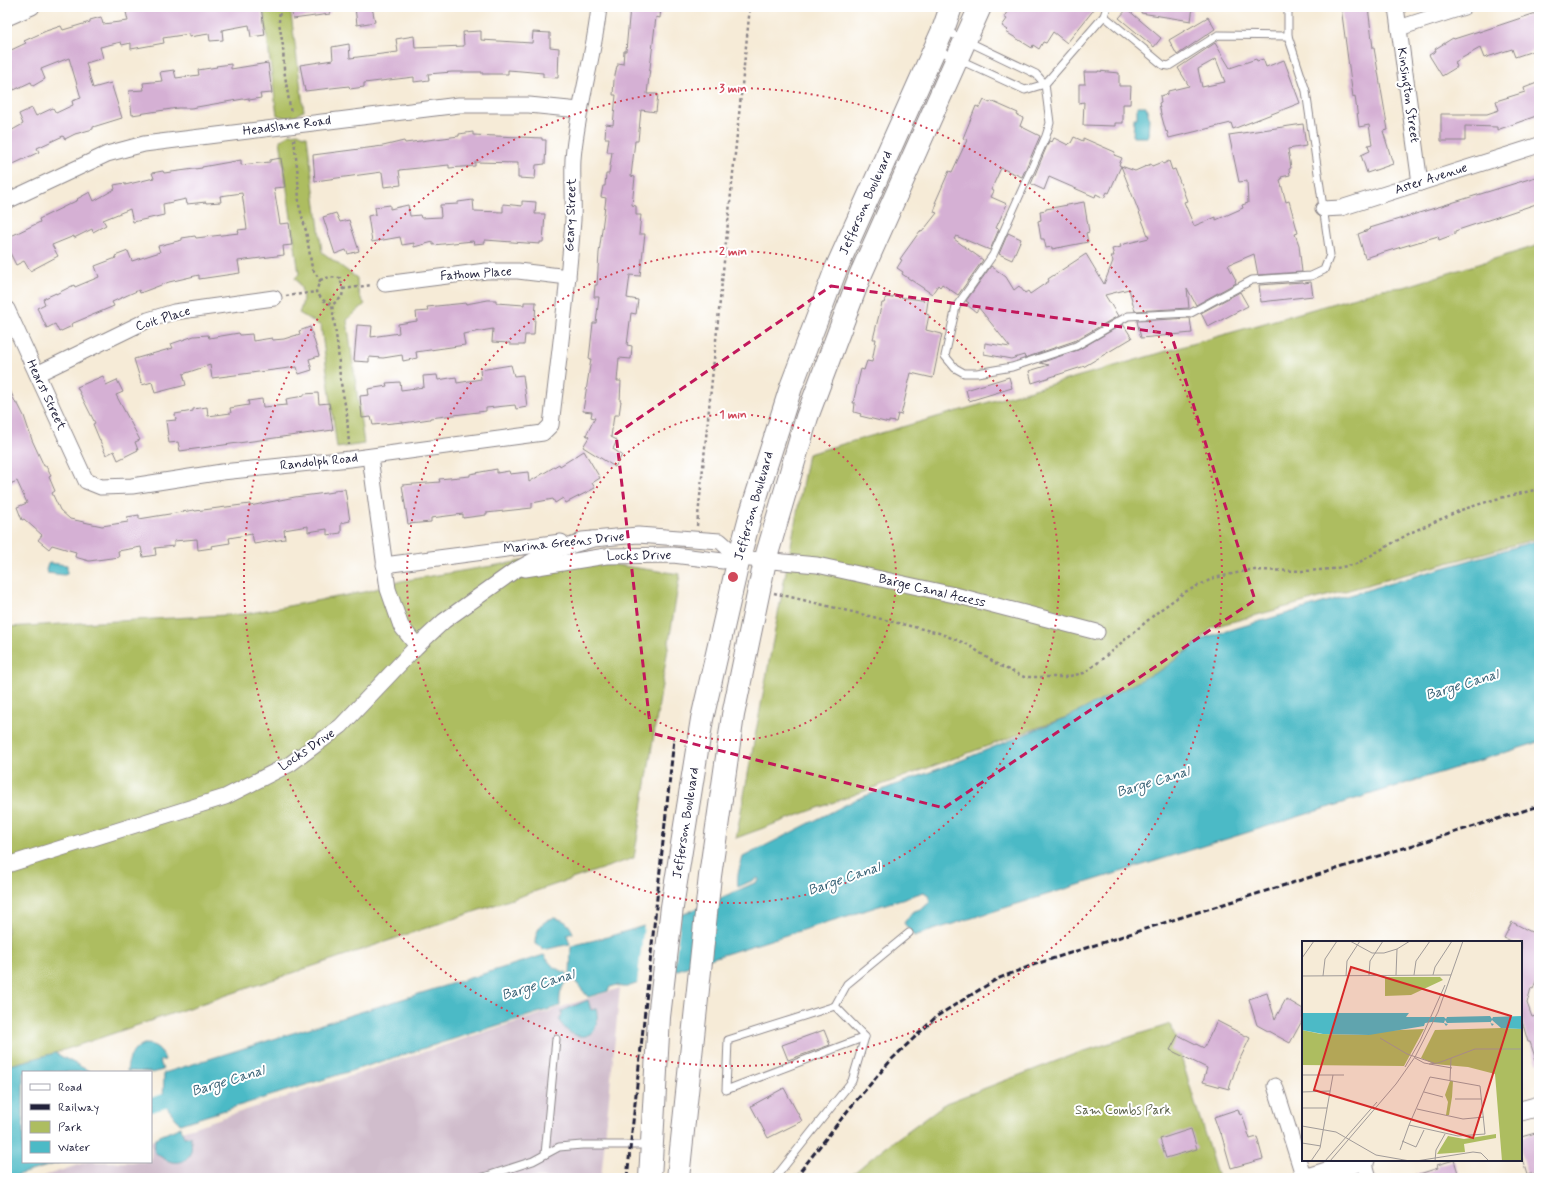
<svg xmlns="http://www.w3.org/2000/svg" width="1546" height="1185" font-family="Mynerve,sans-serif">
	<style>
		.industrial { fill: #d0bdcc }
		.green { fill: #adbd60; stroke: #68704e }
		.water { fill: #4cbac6; stroke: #376e80 }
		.pier { fill: #f6ebd7 }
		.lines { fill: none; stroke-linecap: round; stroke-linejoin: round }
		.canal { stroke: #4cbac6; stroke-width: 14 }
		.building { fill: #d5b0d4; fill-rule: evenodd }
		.service-casing { stroke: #8c8689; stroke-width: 9 }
		.minor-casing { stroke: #8c8689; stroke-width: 17 }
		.tertiary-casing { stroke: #8c8689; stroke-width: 21 }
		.primary-casing { stroke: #8c8689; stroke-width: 24 }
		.path { stroke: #8c8689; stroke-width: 2.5; stroke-dasharray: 3 3; stroke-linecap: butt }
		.service { stroke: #fff; stroke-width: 7 }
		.minor { stroke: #fff; stroke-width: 15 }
		.tertiary { stroke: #fff; stroke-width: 19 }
		.primary { stroke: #fff; stroke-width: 22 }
		.rail { stroke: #22223b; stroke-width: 3; stroke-dasharray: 6 3; stroke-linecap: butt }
		.marked { fill: none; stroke: #c2185b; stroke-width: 3; stroke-dasharray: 8 5; stroke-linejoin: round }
		.ring { fill: none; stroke: #d1495b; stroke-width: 2; stroke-dasharray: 2 4 }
		.labels { text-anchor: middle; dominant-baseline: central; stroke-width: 4; stroke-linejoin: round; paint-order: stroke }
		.street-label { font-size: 13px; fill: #22223b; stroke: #fff }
		.park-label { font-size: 13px; fill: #5a604a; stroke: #fff }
		.water-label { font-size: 14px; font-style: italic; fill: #335f73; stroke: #fff }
		.inset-road { fill: none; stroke: #a19b99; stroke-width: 1 }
		.view { fill: #d62828; fill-opacity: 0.15; stroke: #d62828; stroke-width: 2 }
		.inset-edge { fill: none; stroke: #22223b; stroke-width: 2 }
		.centre { fill: #d1495b; stroke: #fff; stroke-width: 2 }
		.ring-label { font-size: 12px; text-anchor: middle; font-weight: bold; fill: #d1495b; stroke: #fff; stroke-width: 4; stroke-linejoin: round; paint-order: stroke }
	</style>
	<rect width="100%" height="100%" fill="#fff"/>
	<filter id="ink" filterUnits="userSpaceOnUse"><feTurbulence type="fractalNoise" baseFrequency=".025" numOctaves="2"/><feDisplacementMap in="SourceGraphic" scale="8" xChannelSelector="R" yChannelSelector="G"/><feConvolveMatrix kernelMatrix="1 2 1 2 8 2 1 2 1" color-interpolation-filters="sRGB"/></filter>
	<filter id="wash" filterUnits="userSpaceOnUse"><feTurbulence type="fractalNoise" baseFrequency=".012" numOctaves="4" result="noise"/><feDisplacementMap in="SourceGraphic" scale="16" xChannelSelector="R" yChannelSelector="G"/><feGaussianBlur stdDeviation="0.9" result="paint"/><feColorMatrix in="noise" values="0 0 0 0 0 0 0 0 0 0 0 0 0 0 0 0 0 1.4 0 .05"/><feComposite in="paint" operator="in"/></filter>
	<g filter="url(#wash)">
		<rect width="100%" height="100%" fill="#f6ebd7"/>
		<polygon class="industrial" points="620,988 601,1178 38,1178 87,1162 151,1162 151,1141"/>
		<g class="green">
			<polygon points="263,7 290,7 304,111 301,112 296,117 287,118 277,115"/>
			<path d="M298,133L304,136H307L322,252L357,278C357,288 358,296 365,304L347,320L364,444L337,448L321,326L299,313C305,300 304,289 295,278L299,274L280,140L283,139L289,134Z"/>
			<polygon points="1539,245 1539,538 1213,627 1149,687 736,838 808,454 1383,289 1404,287"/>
			<polygon points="552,556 680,574 634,858 55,1053 7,1066 7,627 245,614 369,591 401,581"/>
			<polygon points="1171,1024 1218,1178 848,1178 880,1151 946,1103 1075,1054"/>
		</g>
		<g class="water">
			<polygon points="1137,106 1146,106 1149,117 1148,137 1133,137 1134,118 1137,118"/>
			<path d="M1539,540V742L914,936L904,923L912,912L923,908L930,902L928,895L924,892L719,956L627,987H622L617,985L610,987L608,991L588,997L570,975L571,946L607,937L684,914L759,881L758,878L738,887C736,876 740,867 743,857L857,799L952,764L1070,716L1163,669L1206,637Z"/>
			<polygon points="50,563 67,565 67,574 64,575 47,573 46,570 48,564"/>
			<path d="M553,918C564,919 569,923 573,933L567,935L570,944L543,950L542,948L535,944C535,932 541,921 553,918Z"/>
			<path d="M544,955C550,964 555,970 566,972L569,978C561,986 559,995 560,1006L180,1124L163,1102L164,1073Z"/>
			<path d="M588,1000L591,1010L596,1009C601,1024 592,1043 573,1034C567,1032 563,1026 559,1021L562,1014V1011Z"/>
			<path d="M144,1044C156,1044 162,1049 165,1060L160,1061L163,1070L151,1073V1072L127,1071C128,1059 132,1049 144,1044Z"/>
			<polygon points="55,1053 91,1072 23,1072 23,1162 61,1162 7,1178 7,1066"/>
			<path d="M181,1127L184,1137L190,1136C198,1165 172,1170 154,1151L155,1138Z"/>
		</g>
		<polygon class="pier" points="681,913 674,973 637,985 644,924"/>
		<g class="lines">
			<polyline class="canal" points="151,1105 181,1096"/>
		</g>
		<g id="blocks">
			<g class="building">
				<polygon points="156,7 261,7 265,35 251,37 249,25 222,30 223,40 210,41 209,34 189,37 189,34 163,38 164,43 131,49 131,43 122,45 121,42 100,47 103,58 86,63 89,74 93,88 111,83 122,118 93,127 93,129 75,134 65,139 63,136 37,148 39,152 7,167 7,133 23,124 19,114 32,108 36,116 53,108 56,113 73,105 72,101 81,98 69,58 41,69 45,79 33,86 31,82 14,90 12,85 7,87 7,52 26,43 24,41 46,31 61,26 63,30 90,22 90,20 101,17 103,24 128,21 126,12"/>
				<polygon points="291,7 329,7 330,14 293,19"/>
				<polygon points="355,7 372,7 375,22 357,25"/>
				<polygon points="630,7 661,7 660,18 656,17 647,94 658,94 656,112 641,110 638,141 635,141 631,176 635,177 632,205 636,206 636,215 641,215 639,234 645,234 640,276 630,275 627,298 638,300 636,314 631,313 627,345 632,346 631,359 619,358 617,381 621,381 620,401 621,401 619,415 614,415 611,437 617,440 613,449 622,455 615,467 583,447 589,437 586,435 595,418 591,417 592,412 583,411 591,359 589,359 593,323 596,323 599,297 594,297 595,285 597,285 599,253 606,198 601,197 603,186 605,186 606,174 609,174 612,152 607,152 609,138 605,138 606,124 613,125 616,95 613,95 614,80 617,66 618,66 618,63 623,64 624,51 626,51"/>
				<polygon points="1010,7 1096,7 1067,43 1053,32 1046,43 1043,42 1039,49 1033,45 1032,48 1006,32 1008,30 1002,26 1007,19 1004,17"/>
				<polygon points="1142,7 1193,7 1191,21 1141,13"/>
				<polygon points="1341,7 1368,7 1373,48 1374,48 1388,130 1383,131 1393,164 1367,173 1361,155 1370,151 1368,145 1372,144 1369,125 1359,127 1355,96 1353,97"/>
				<polygon points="1127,9 1161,38 1154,47 1119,18"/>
				<polygon points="1539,12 1539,49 1515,57 1512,49 1484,58 1480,48 1455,62 1457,67 1442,76 1429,55 1436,51 1435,49 1453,38 1454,39 1479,31 1479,32"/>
				<polygon points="1208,17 1215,29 1177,55 1169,40"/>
				<polygon points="481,31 481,40 532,43 533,32 550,33 550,47 559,48 558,78 543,77 543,73 521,71 508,70 508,74 482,74 482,72 452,72 428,74 429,80 414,82 414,77 364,83 364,87 350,89 349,86 305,91 300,65 333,60 332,47 349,44 350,58 398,52 396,39 414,36 415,48 464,46 463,32"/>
				<path d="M1215,43L1230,68L1256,59L1257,61L1263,59L1266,67L1284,60L1300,103L1233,129L1231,123L1169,138L1167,131L1166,132L1161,114L1159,103L1161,102L1160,96L1168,94V91L1189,86L1178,68ZM1216,59L1225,82L1202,87L1198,69Z"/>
				<polygon points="268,63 272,93 260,94 261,98 249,100 249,98 191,108 178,108 132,115 129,91 144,90 143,83 162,81 160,72 174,70 176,78 199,75 198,70 217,67 216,66 231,64 231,69"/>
				<polygon points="1098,71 1119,73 1119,86 1131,86 1130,104 1123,104 1123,123 1115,123 1115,126 1083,125 1084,102 1079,103 1079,84 1085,84 1084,72 1098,72"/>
				<polygon points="1537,83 1539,91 1539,115 1497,130 1497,127 1465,126 1465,141 1441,141 1441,114 1487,114 1499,110 1496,101 1525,92 1524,88"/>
				<polygon points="984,100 990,103 991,101 1018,113 1017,115 1023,118 1020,126 1040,136 1022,177 1001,168 991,190 994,191 991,197 1007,204 996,228 999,229 990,250 956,236 954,239 983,260 958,295 942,284 940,287 938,285 932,294 902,274 903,272 897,268 902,260 900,259 920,231 922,232 937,213 934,212 937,203 935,203 949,171 952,172 967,140 963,138 976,106 980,108"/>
				<polygon points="1303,124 1306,146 1288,149 1291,168 1289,169 1290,175 1281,177 1282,179 1280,180 1286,202 1289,201 1298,233 1295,234 1299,245 1302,272 1258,275 1254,254 1228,265 1236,280 1235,281 1236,283 1196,305 1187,288 1189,308 1135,311 1129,289 1105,295 1118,316 1074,341 1025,358 1024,355 1011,359 984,354 985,343 1010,347 979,308 976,312 967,305 969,303 966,301 991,266 1006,277 1014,290 1019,286 1025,293 1028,291 1030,294 1049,281 1048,279 1086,254 1104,284 1113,261 1111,256 1114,256 1112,249 1121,247 1120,245 1149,238 1121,166 1135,171 1151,164 1152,166 1162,162 1163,164 1169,161 1172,170 1175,169 1187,201 1184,202 1194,226 1216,217 1216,220 1243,208 1242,205 1248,203 1247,181 1239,182 1229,135"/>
				<polygon points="473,132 473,135 542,138 542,140 546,140 545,164 536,165 535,179 518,178 518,163 475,162 475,166 449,168 449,165 399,170 401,185 384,187 382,172 315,181 313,155 383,146 404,141 405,143 459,136 459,134"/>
				<polygon points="1074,137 1083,141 1083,138 1115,152 1114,155 1122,158 1119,165 1121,166 1109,193 1107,192 1104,198 1096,194 1095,197 1049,177 1044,190 1031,184 1049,141 1052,142 1054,138 1068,145 1070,143 1071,143"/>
				<polygon points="281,158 285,187 274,188 280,224 289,223 292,245 283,246 284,255 238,261 240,273 199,279 199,275 169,282 140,293 139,290 112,302 114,306 71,324 72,326 59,332 55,324 47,328 37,308 45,304 43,299 56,293 56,294 74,285 75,287 99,277 95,266 116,258 115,256 128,251 132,261 160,252 158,246 182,240 182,238 195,236 196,238 239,233 238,230 247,229 242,193 220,196 221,202 206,203 206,202 187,204 186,199 163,204 164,215 133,222 130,209 103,220 106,225 93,232 92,229 74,238 74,236 52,245 58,256 30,271 24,261 16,265 7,247 7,238 40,222 39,219 78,200 77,199 90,192 94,201 115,189 114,185 125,183 125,185 154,178 152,173 163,171 164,173 202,168 202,167 241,160 241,165 270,162 270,160"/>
				<polygon points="1539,176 1539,203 1455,231 1455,234 1439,240 1438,236 1365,258 1358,234 1371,229 1370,228"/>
				<polygon points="473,200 474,211 503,212 503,204 522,206 522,201 536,202 535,214 545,214 543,242 540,242 540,244 485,240 485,243 474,244 473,241 433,245 433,242 414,247 414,243 402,245 400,237 372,242 368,216 376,214 375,207 390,205 390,209 408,205 410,216 420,215 421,218 441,217 440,205 458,204 458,202"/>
				<polygon points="1084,202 1089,232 1086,233 1088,242 1052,249 1052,247 1046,248 1044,239 1041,239 1038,221 1041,220 1040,211 1046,210 1046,209"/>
				<polygon points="336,213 340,222 349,220 359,251 348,254 346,250 335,254 323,217"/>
				<polygon points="1008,233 1021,239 1012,260 999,254"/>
				<polygon points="1303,282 1304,283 1311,282 1313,296 1261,302 1259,285"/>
				<polygon points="1240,292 1248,306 1208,327 1201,313"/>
				<polygon points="893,296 928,301 926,314 929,315 926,330 942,334 933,378 911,373 901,415 898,414 896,422 889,421 889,423 860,416 861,414 854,412 855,403 853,403 861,369 864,370 867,361 872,362 876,339 873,339 882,303 884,303 886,297 892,298"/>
				<polygon points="488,300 496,300 496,303 524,305 524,302 536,302 534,335 525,335 524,345 510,345 510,343 492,342 493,329 463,334 465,345 416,352 417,358 403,361 402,355 383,358 369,357 369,362 354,361 357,325 372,326 371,337 399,333 398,324 417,321 416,312 428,311 427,307 466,303 466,304"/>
				<polygon points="1190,318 1192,333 1141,338 1137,321"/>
				<polygon points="1123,324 1132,338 1085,366 1032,383 1029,371 1049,365 1040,363 1078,350"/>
				<polygon points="310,327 319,356 309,359 312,370 299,374 297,367 212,378 210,365 183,374 186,385 155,393 152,382 142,385 134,359 173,348 171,344 194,336 208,335 209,338 239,333 240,335 252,334 253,341 272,338 273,340 284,339 300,334 299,331"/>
				<polygon points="511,365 514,376 523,375 527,407 516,409 515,405 486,408 486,411 430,418 430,419 403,423 403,422 373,425 371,417 362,418 360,396 369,395 368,389 387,386 386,383 400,382 401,390 424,387 423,376 437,375 438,380 456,377 457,383 481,379 480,370"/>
				<polygon points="103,376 106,385 117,380 123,392 116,395 140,440 135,442 138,450 118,460 114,451 106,455 93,424 95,423 77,387"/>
				<polygon points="1009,377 1012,388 969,401 966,390"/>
				<polygon points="7,383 16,404 18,404 24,416 32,440 44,466 46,466 51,476 49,477 55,491 52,493 60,510 70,519 102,526 128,522 127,517 139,515 139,519 194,510 195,511 250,504 250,506 295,497 334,492 334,490 345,489 350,521 341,523 341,533 327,535 327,529 308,532 308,526 284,530 285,539 254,544 252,534 229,538 230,543 211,546 212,548 198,550 197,539 174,541 174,546 155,548 156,555 143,557 141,547 118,551 119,557 89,561 75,557 76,552 52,545 49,549 38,540 42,535 24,519 22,520 17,507 27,503 17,481 10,484 7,477"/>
				<polygon points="318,393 319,404 329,403 333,430 180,451 178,442 169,443 166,421 176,420 175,414 193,411 193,409 207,407 208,416 231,413 230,408 249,405 248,401 262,399 263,407 287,405 286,399 304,396 304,394"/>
				<polygon points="584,451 600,478 592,483 595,488 566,503 563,498 555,503 553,499 532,503 532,508 486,513 486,515 463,518 463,514 431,518 431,522 408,524 402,485 440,482 439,479 470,476 470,474 497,469 497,473 509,471 510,474 528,472 529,482 559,464 560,466"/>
				<polygon points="1512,922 1539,936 1539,973 1533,989 1531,988 1527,1003 1532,1017 1539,1015 1539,1062 1537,1063 1530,1042 1528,1042 1521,1018 1521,942 1512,942 1504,938"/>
				<polygon points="1267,993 1275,1019 1286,999 1303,1009 1303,1019 1290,1043 1257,1025 1249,999"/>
				<polygon points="1217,1021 1250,1038 1236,1067 1229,1089 1203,1082 1207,1068 1170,1050 1178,1035 1204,1048"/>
				<polygon points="824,1030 830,1045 788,1060 782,1045"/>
				<polygon points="784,1088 802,1121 768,1138 751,1106"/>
				<polygon points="1238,1109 1240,1115 1242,1114 1250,1139 1257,1137 1263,1159 1231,1168 1221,1133 1220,1134 1214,1117"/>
				<polygon points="1191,1129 1197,1149 1166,1158 1160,1139"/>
				<polygon points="1539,1132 1539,1172 1527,1175 1521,1155 1521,1137"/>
				<polygon points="1454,1160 1459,1176 1452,1178 1413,1178 1413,1176 1438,1168 1437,1165"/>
			</g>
		</g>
	</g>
	<g filter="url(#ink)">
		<use href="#blocks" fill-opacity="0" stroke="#8c8689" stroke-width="1"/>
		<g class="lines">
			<g class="service-casing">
				<g id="service">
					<polyline points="1107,7 1104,16 1163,65 1169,66 1218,35 1288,36"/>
					<polyline points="1104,16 1045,84 1050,123 1046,136 993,255 956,307 945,356 955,368 964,373 977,373 1012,367 1076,346 1128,316 1191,313 1252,280 1311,276 1324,270 1330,255 1306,91 1288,36 1288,7"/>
					<polyline points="936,49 1025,90 1045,84 1036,74 944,30"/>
					<polygon points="835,1006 865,1037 726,1090 728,1040"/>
					<polyline points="835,1006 847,984 909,933"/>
					<polyline points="545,1154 556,1039"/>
					<polyline points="481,1178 533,1161 559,1147 582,1145 650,1145"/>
					<polyline points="775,1178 852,1081 865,1037"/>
				</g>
			</g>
			<g class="minor-casing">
				<g id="minor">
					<polyline points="1396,7 1420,183"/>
					<polyline points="7,18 32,7"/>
					<polyline points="1399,28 1464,7"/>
					<polyline points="7,201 107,154 144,144 459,105 529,105 579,110"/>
					<polyline points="1323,209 1341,208 1539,145"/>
					<polyline points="385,284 486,271 518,271 568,277"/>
					<path d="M7,309L86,481L101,487L132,486L222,472L350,459L543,433L551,425C559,357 568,289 573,220C574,200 572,179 573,159C577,108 594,58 599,7"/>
					<polyline points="37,374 148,320 174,312 274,298"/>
					<polyline points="370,457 388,589 401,626 417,646"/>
					<polyline points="582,540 638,535 720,541 739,558"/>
					<polyline points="384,565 561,542"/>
					<polyline points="525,569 606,556 673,555 723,561 739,558 817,565 959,596 1097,632"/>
					<polyline points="7,865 225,797 290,764 341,726 417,646 444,621 514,571 549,552 593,539"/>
					<polyline points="1275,1086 1304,1178"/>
					<polyline points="1364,1160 1369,1178"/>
				</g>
			</g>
			<g class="tertiary-casing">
				<g id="tertiary">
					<polyline points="1521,1111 1539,1106"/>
					<polyline points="1307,1178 1365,1160"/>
				</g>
			</g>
			<g class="primary-casing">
				<g id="primary">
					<polyline points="650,1178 659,1017 672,907 702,719 739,558 751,513 791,387 836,269 943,30 951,7"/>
					<polyline points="678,1178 710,876 733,715 765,561 807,417 860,276 980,7"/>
				</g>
			</g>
			<g class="path">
				<polyline points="280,7 279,22 283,46 284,69 291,114"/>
				<polyline points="294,139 298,176 299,205 306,231 312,268 320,280 316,292 323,300 332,305 338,349 340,378 347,415 349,445"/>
				<polyline points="320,280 330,277 340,278 343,289 342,297 332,305"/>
				<polyline points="343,289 372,285"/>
				<polyline points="286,296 316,292"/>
				<polyline points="697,526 750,7"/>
				<polyline points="774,593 939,633 967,644 998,665 1024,677 1065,677 1084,673 1095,665 1160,610 1185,592 1214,578 1250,570 1305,571 1332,569 1356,564 1412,532 1461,510 1496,499 1539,489"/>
				<polyline points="1110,1178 1114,1174 1116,1178"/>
			</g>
			<use href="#service" class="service"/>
			<use href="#minor" class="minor"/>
			<use href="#tertiary" class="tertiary"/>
			<use href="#primary" class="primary"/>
			<g class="rail">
				<polyline points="627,1178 674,739"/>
				<polyline points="795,1178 849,1109 892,1059 937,1016 997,979 1033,965 1179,918 1539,806"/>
			</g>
		</g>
	</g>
	<path class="marked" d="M831,286L1171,334L1255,600L944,808L651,733L616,434Z"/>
	<g class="ring">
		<circle cx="733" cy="577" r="163"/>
		<circle cx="733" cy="577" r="326"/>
		<circle cx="733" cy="577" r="489"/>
	</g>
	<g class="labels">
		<g class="street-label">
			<text transform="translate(1408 95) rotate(82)">Kinsington Street</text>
			<text transform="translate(287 126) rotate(-7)">Headslane Road</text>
			<text transform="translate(1431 179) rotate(-18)">Aster Avenue</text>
			<text transform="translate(866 203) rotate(-66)">Jefferson Boulevard</text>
			<text transform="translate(571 215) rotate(-88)">Geary Street</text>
			<text transform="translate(476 274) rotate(-4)">Fathom Place</text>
			<text transform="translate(163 319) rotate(-17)">Coit Place</text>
			<text transform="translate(46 395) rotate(65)">Hearst Street</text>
			<text transform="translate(319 462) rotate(-6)">Randolph Road</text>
			<text transform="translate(754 506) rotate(-74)">Jefferson Boulevard</text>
			<text transform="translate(564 543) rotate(-6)">Marina Greens Drive</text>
			<text transform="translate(639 556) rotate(-1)">Locks Drive</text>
			<text transform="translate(932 591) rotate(13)">Barge Canal Access</text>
			<text transform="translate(307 750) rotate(-34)">Locks Drive</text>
			<text transform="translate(686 823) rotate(-81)">Jefferson Boulevard</text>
		</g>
		<g class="park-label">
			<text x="1123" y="1110">Sam Combs Park</text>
		</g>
		<g class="water-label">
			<text transform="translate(1462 685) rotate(-17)">Barge Canal</text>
			<text transform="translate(1153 782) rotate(-17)">Barge Canal</text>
			<text transform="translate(844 879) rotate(-19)">Barge Canal</text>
			<text transform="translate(538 985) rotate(-17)">Barge Canal</text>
			<text transform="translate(228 1081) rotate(-17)">Barge Canal</text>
		</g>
	</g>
	<g transform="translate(1302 941)">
		<rect width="220" height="220" fill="#f6ebd7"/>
		<path d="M83,36H138L141,39L109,54L83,55ZM199,87L220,88V220H200L193,133L166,126L132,123L119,117L133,89ZM122,88L102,125L0,124V89L19,93L66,94L75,90ZM148,140H151L150,156L147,174H144L146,161L143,154ZM194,193V197L162,203L163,211L135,213L146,195L162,198Z" fill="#adbd60"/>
		<path d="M0,72H107L104,76H142L144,78L145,76L188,75L190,78L191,76L220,75V88L199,87L190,79L188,82L192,83L190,85L188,81L145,82L143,79L142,82L146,83L144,85L142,82L130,81L123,82L122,85L67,94L21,93L0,89Z" fill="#4cbac6"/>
		<path class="inset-road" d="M48,0L70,12H82L95,8M0,17L12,0M67,34L68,20L81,0M94,34L95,8L108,0M112,34L114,20L128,0M131,34L133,26L150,0M0,35L149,34M21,35L23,18L35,0M44,35L45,20L58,0M78,97L105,113L132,122M113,117L122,122L150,127M127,123L136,122L173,108H220M103,126L118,100L143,44M0,134H42M148,139L149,117M0,151L28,150M122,151L141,156M153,158H179M0,167H25M115,168L161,178L182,176M0,185L34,191L74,214L108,220M100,200L114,206L122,189M0,202L19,205M98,209L107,184L128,136L178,145L183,193L156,195L107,184M9,220L18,207L31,134M23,220L75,161M28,220L94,143L113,116L136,71L161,0M114,220L171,211L179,212L187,220M133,220L134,209L143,193"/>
		<path class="view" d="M49,26L209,75L171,197L12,149Z"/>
		<rect width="220" height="220" class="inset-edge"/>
	</g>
	<circle cx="733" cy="577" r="6" class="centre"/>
	<g class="ring-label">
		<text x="733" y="92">3 min</text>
		<text x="733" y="255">2 min</text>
		<text x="733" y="418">1 min</text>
	</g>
	<rect width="1546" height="1185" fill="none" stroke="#fff" stroke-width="24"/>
	<rect x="22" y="1071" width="130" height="92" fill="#ffffff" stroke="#a7a7b1"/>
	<rect x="30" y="1084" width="20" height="6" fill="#ffffff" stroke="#a7a7b1"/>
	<text x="58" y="1091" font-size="12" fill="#22223b">Road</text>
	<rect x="30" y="1104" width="20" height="6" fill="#22223b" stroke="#a7a7b1"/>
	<text x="58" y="1111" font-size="12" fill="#22223b">Railway</text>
	<rect x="30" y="1121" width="20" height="12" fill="#adbd60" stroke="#a7a7b1"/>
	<text x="58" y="1131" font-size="12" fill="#22223b">Park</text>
	<rect x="30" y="1141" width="20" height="12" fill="#4cbac6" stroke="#a7a7b1"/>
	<text x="58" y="1151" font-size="12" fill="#22223b">Water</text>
</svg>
